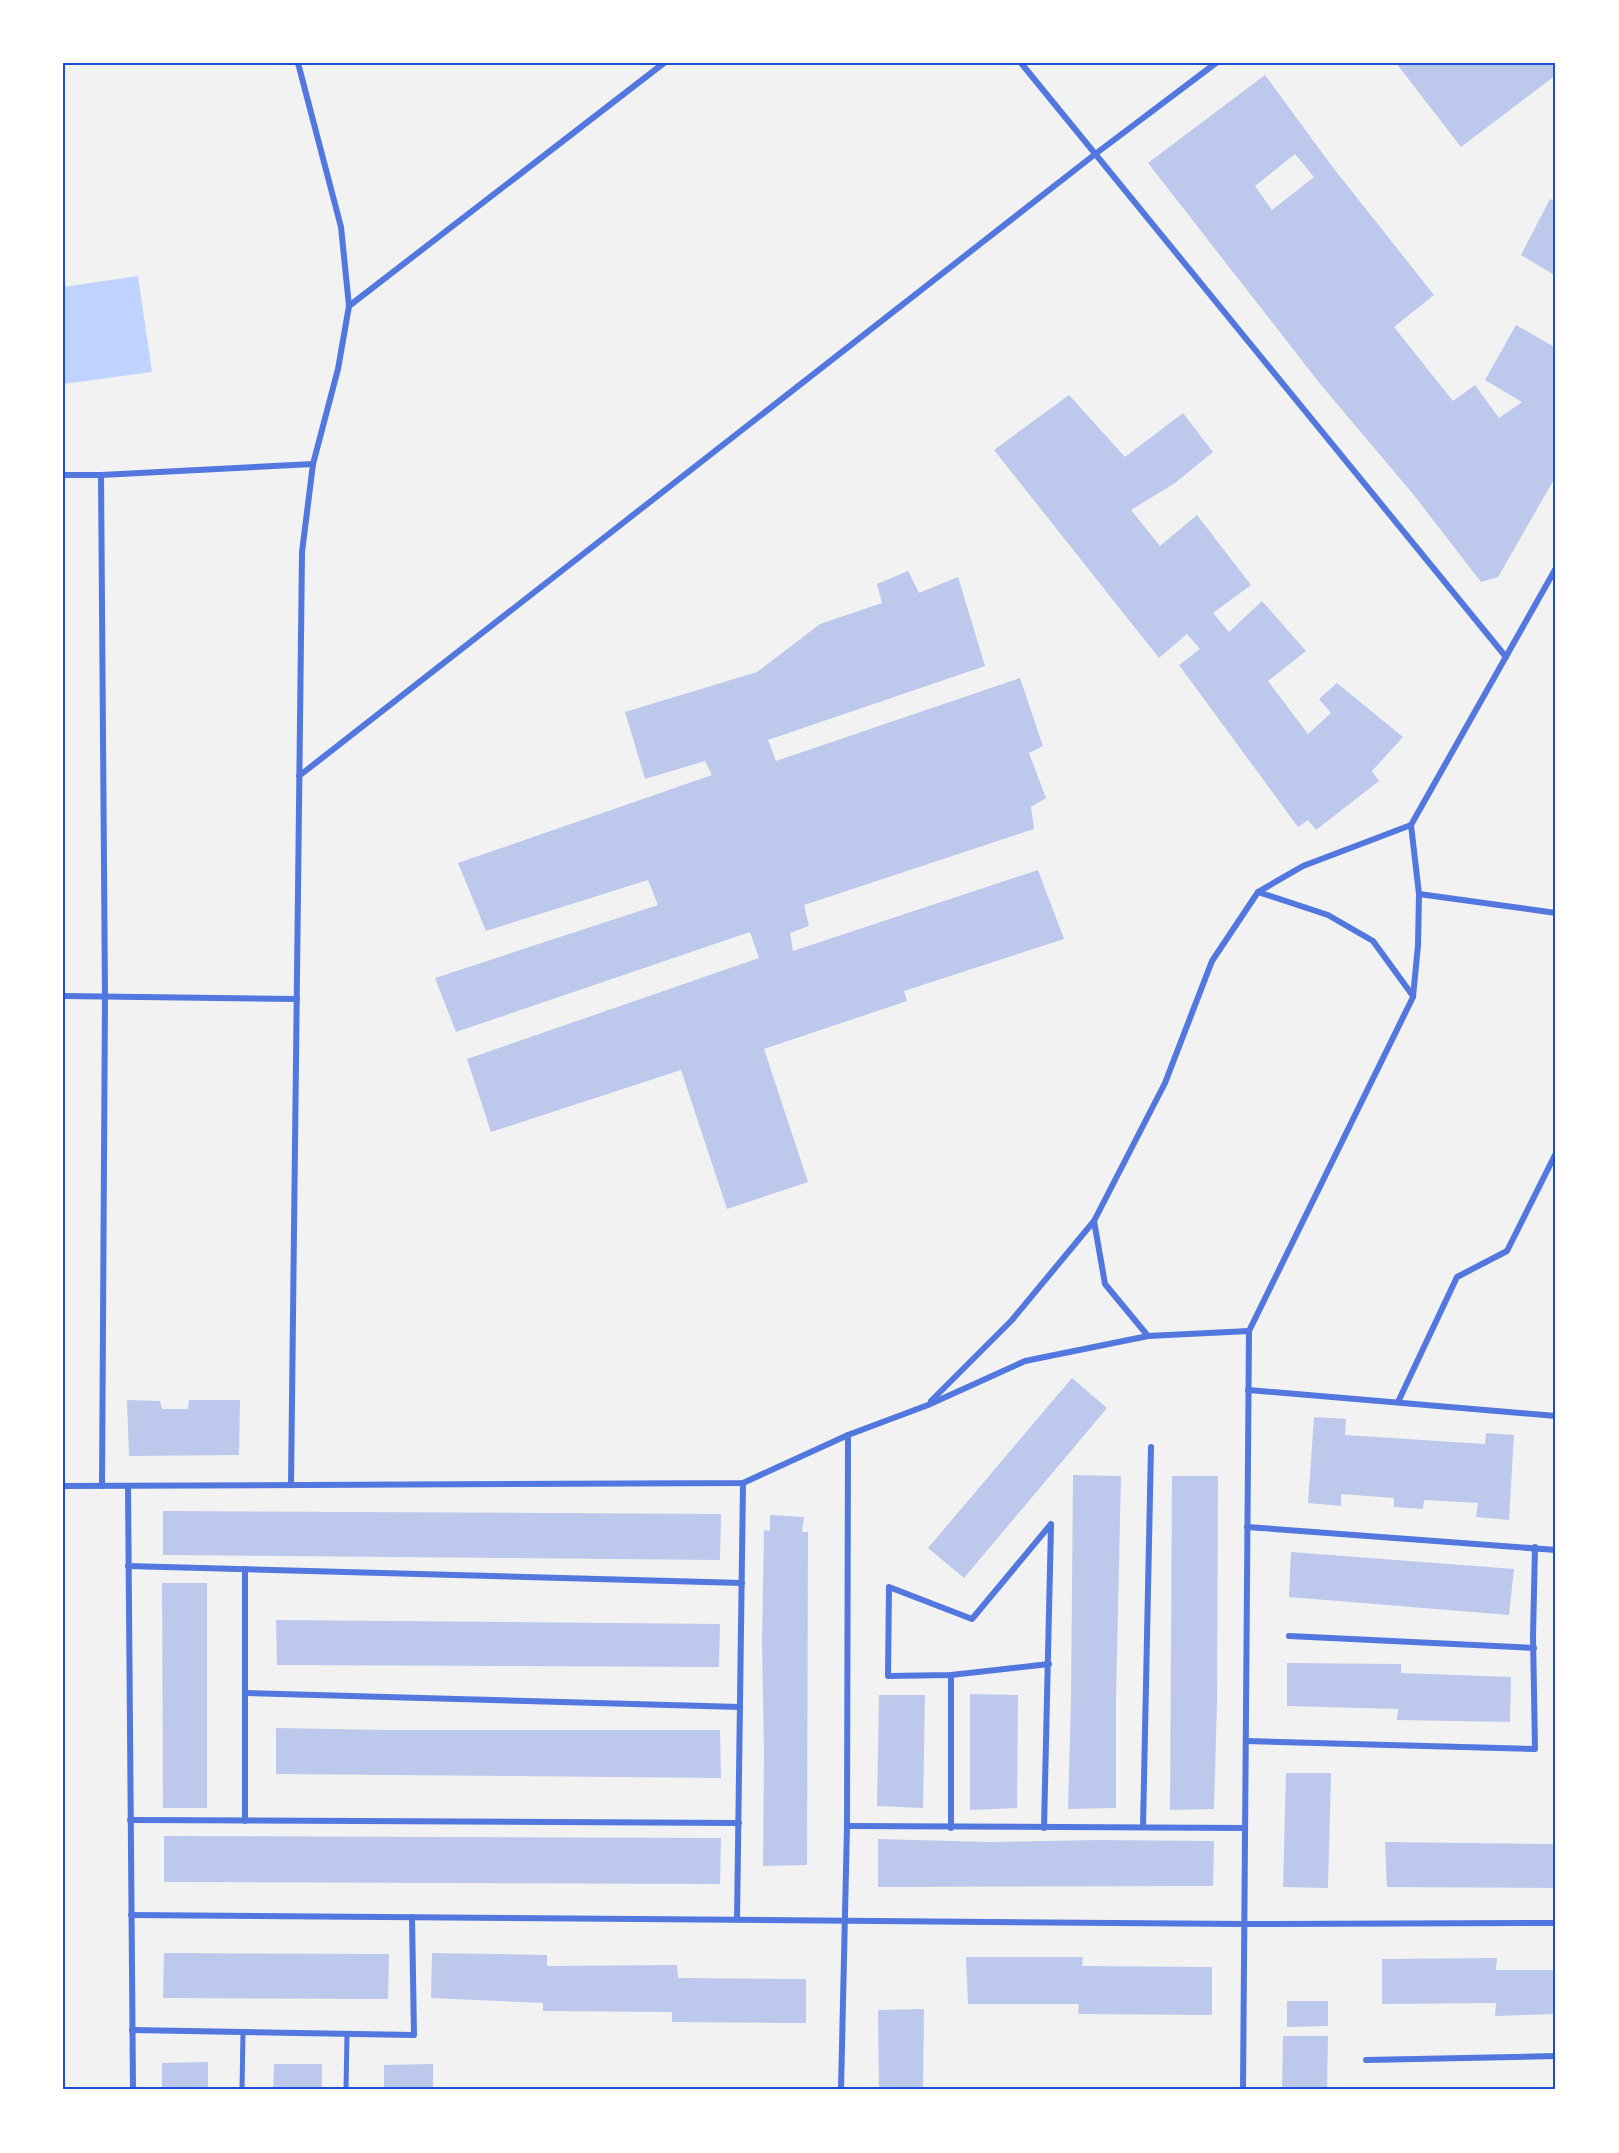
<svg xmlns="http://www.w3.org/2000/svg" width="1619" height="2153" font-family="'Roboto Condensed',sans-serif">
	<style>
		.water { fill: #bfd3fe }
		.building { fill: #bdc9ec; fill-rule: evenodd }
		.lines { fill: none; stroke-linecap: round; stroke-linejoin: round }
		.pedestrian { stroke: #5277de; stroke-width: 5 }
		.minor { stroke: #5277de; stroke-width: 6 }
		.neatline { fill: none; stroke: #1d4ed8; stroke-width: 2 }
	</style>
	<rect width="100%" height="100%" fill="#f2f2f2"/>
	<polygon class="water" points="138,276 152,372 63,384 63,287"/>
	<g class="building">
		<polygon points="1396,63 1556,63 1556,75 1461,147"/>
		<path d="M1265,75L1331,165L1434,295L1394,327L1453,401L1475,385L1499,418L1522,402L1485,380L1516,325L1556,348V476L1498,577L1481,582L1413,494L1321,385L1148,163ZM1295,154L1314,177L1272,210L1255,186Z"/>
		<polygon points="1550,199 1556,202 1556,276 1521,255"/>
		<polygon points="1069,395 1125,457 1183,413 1213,452 1175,483 1131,510 1160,546 1197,515 1251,585 1213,613 1229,632 1262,601 1306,651 1268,681 1308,734 1331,713 1319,699 1337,683 1403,737 1372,771 1379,781 1316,830 1308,820 1298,827 1179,665 1200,649 1187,634 1159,658 994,450"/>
		<polygon points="908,571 919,593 958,577 985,666 768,740 776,761 1020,678 1043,746 1029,753 1046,798 1031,807 1034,829 804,905 809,926 790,933 793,951 1038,870 1064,939 904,991 907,1001 764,1049 808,1182 727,1209 681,1070 491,1132 467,1059 759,958 750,932 456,1032 435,978 658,905 648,880 486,931 458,863 712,775 705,761 645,779 625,712 757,672 820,624 882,603 877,584"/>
		<polygon points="1072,1378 1107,1408 964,1578 928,1548"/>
		<polygon points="127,1400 160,1401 162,1409 188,1409 189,1400 240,1400 239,1455 129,1456"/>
		<polygon points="1314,1417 1346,1419 1345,1435 1485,1444 1486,1433 1514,1435 1509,1520 1476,1517 1478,1503 1424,1500 1423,1509 1394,1507 1394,1498 1341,1494 1341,1506 1308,1503"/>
		<polygon points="1073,1475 1121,1476 1116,1698 1116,1808 1068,1809 1071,1699"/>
		<polygon points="1172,1476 1218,1476 1217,1701 1214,1809 1170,1810"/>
		<polygon points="163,1511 721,1514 720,1560 163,1555"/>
		<polygon points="770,1515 804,1517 802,1532 808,1532 807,1865 763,1866 764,1753 762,1643 764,1530 770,1531"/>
		<polygon points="1291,1552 1514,1569 1509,1615 1289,1597"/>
		<polygon points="162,1583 207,1583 207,1808 163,1808"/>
		<polygon points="276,1620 720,1624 719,1667 277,1665"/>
		<polygon points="1287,1663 1401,1664 1401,1673 1511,1677 1510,1722 1397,1720 1398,1709 1287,1706"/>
		<polygon points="970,1694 1018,1695 1017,1808 970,1810"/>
		<polygon points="879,1695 925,1695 923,1808 877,1806"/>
		<polygon points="276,1728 389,1730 720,1730 721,1778 276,1774"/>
		<polygon points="1286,1773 1331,1773 1328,1888 1283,1887"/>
		<polygon points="164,1836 721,1838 720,1884 164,1882"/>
		<polygon points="878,1839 990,1842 1101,1840 1214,1841 1213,1886 878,1887"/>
		<polygon points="1385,1842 1556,1844 1556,1888 1387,1887"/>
		<polygon points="164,1953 389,1954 388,1999 163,1998"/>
		<polygon points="432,1953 547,1955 547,1966 677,1965 678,1978 806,1979 806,2023 672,2022 672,2012 543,2011 543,2003 431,1998"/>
		<polygon points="966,1957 1083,1957 1082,1966 1212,1967 1212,2015 1078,2014 1079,2004 968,2004"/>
		<polygon points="1497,1958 1496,1970 1556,1970 1556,2014 1495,2016 1496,2003 1382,2004 1382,1959"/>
		<polygon points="1287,2001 1328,2001 1328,2026 1287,2027"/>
		<polygon points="924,2009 923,2090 879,2090 878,2010"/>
		<polygon points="1283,2036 1328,2036 1327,2090 1282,2090"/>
		<polygon points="208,2062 208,2090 162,2090 162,2063"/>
		<polygon points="274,2064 322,2064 322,2090 273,2090"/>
		<polygon points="433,2064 433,2090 384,2090 384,2065"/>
	</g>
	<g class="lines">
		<g class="pedestrian">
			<polyline points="242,2090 243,2032"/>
			<polyline points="346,2090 347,2034"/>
		</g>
		<g class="minor">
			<polyline points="1021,63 1506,657"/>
			<polyline points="349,306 664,63"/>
			<polyline points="63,475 101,475 313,464"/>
			<polyline points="101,475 105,997 102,1486"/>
			<polyline points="299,776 1094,155 1216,63"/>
			<polyline points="1411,825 1556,568"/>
			<polyline points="1258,892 1328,915 1373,941 1413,996"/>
			<polyline points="1419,894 1556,913"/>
			<polyline points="63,996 297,999"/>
			<polyline points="1094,1221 1105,1284 1148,1336"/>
			<polyline points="1248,1390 1556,1416"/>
			<polyline points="931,1401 1012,1320 1094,1221 1165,1083 1212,961 1258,892 1303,866 1411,825"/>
			<polyline points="1398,1402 1457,1277 1507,1251 1556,1153"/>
			<polyline points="291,1485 302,552 313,464 338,369 349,306 341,227 298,63"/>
			<polyline points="63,1486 743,1483 848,1435 928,1405 1025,1361 1148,1336 1249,1331"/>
			<polyline points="128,1486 133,2090"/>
			<polyline points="1247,1527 1556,1550"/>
			<polyline points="128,1566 742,1583"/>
			<polyline points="1289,1636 1534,1648"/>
			<polyline points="1049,1664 951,1675 888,1676 889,1587 972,1619 1051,1524"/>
			<polyline points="245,1693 740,1707"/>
			<polyline points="1246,1741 1535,1749 1533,1636 1535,1547"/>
			<polyline points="130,1820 739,1823"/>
			<polyline points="245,1821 245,1569"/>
			<polyline points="847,1826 1245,1828"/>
			<polyline points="1143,1827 1151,1447"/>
			<polyline points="951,1828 951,1675"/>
			<polyline points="1044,1828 1051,1525"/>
			<polyline points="131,1915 1244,1924 1556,1923"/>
			<polyline points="737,1920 743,1483"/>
			<polyline points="132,2030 414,2035 412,1917"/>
			<polyline points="1366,2060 1556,2056"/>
			<polyline points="841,2090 847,1826 848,1435"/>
			<polyline points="1243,2090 1249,1331 1413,997 1418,945 1419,894 1411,825"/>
		</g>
	</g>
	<rect width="1619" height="2153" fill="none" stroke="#ffffff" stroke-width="129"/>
	<rect x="64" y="64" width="1490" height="2024" class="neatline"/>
</svg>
